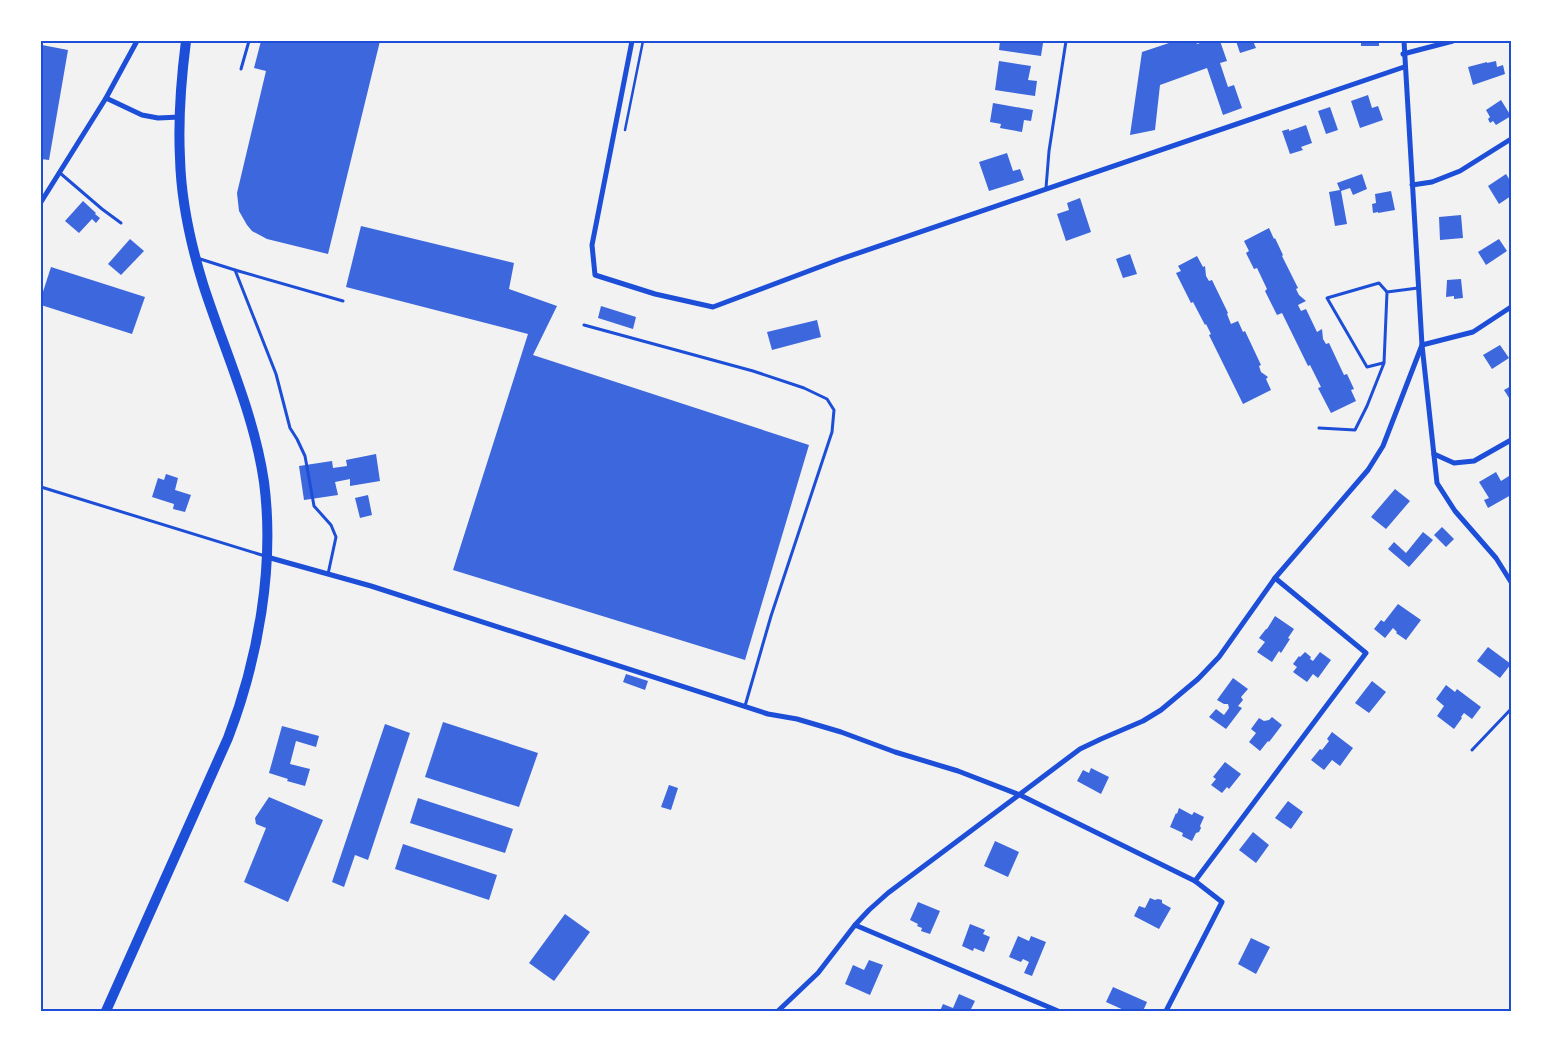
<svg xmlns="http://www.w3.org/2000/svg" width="1552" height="1052" font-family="'Fira Sans Condensed',sans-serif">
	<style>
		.building { fill: #3d67dc }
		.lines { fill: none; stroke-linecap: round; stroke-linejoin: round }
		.path { stroke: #1d4ed8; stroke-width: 2.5 }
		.service { stroke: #1d4ed8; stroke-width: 3 }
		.minor { stroke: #1d4ed8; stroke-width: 5 }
		.primary { stroke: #1d4ed8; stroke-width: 10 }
		.neatline { fill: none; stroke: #1d4ed8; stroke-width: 2 }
	</style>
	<rect width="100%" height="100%" fill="#f2f2f2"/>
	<g class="building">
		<polygon points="261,41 380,41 328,254 267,239 252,231 247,225 239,211 237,193 266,71 254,68"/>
		<polygon points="1000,41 1034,41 1043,43 1041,56 999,50"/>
		<polygon points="1175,41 1196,41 1197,44 1206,41 1220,41 1227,61 1220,63 1228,87 1234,85 1242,108 1223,115 1207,68 1160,85 1155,130 1130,135 1142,52"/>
		<polygon points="1236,41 1253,41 1256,48 1240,53"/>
		<rect x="1361" y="41" width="18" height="5"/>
		<polygon points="42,45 68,50 49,160 41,159"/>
		<polygon points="999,61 1031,66 1028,80 1037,81 1035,96 995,90"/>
		<polygon points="1496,61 1497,67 1503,65 1505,74 1473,85 1468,67 1487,62 1487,63"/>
		<polygon points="1368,95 1372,108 1378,106 1383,120 1360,128 1351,101"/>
		<polygon points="1501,100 1511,116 1496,125 1493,121 1490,123 1488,119 1490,117 1486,110"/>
		<polygon points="993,103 1033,110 1031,121 1024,120 1022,132 1000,128 1001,124 990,122"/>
		<polygon points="1330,107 1338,130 1326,134 1318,111"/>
		<polygon points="1306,125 1312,143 1301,147 1303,150 1290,154 1282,131 1289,129 1289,131"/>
		<polygon points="1007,153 1013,171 1020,169 1024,180 989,191 979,162"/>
		<polygon points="1362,174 1367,189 1353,195 1350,188 1341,191 1347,224 1335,226 1329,192 1340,190 1337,183"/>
		<polygon points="1506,174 1511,182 1511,196 1499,204 1488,186"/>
		<polygon points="1391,191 1395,210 1378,213 1378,212 1373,213 1372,204 1376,203 1375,194"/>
		<polygon points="1080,198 1091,232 1066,241 1057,214 1069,210 1067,203"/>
		<polygon points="83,201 96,213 95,214 100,218 96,223 92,219 79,233 65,221"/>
		<polygon points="1461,215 1463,238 1440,240 1439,217"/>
		<polygon points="361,226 514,263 509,289 557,306 533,355 809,445 745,660 453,570 528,334 346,287"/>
		<polygon points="1269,228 1274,239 1275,238 1283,255 1282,256 1298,288 1296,289 1299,295 1306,301 1298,305 1301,311 1306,309 1317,332 1322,329 1323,339 1326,344 1329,343 1344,375 1347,374 1354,389 1351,390 1356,401 1331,413 1318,388 1321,387 1310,365 1308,366 1282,313 1277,315 1265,291 1267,289 1257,268 1254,269 1246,253 1249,251 1244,241"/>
		<polygon points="130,239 144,251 121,275 108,264"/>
		<polygon points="1499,239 1507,251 1486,265 1478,252"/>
		<polygon points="1130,254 1137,274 1123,278 1116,259"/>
		<polygon points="1197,256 1203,267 1205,266 1206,276 1209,281 1212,280 1228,313 1227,314 1231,324 1238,321 1243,332 1245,331 1261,365 1259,366 1261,372 1268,377 1266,379 1271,390 1243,404 1209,335 1211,334 1206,324 1205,325 1193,302 1191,303 1176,273 1181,271 1178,266"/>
		<polygon points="51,267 145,297 132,334 41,305 41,298"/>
		<polygon points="1461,279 1463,298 1454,299 1454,296 1446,297 1447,280"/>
		<polygon points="601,306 636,317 633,329 598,318"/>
		<polygon points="817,320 821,337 772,350 767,332"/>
		<polygon points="1500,345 1509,358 1492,369 1483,355"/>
		<polygon points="1511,386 1511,401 1504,390"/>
		<polygon points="376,454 380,481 350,486 350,479 335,482 338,495 304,500 299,466 332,461 333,468 347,466 346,460"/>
		<polygon points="1496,472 1501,481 1509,476 1511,478 1511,495 1488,508 1484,500 1489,498 1479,482"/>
		<polygon points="166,474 178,478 175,490 191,495 185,512 173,509 174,504 152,497 158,478 164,480"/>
		<polygon points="1395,489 1410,501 1386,529 1371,517"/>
		<polygon points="368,495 372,515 360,518 355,498"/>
		<polygon points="1442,527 1454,539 1446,547 1434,535"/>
		<polygon points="1423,532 1433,540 1409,567 1388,549 1394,542 1406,553"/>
		<polygon points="1398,604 1421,620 1406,640 1396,633 1397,632 1393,628 1385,638 1374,629 1381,620 1384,622"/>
		<polygon points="1275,616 1294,629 1288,638 1290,639 1281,653 1279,651 1272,662 1257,652 1265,642 1259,638 1266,629 1267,629"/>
		<polygon points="1488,647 1511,664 1500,678 1477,661"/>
		<polygon points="1305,652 1311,657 1310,659 1313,661 1320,652 1331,660 1318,678 1313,674 1307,682 1293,672 1297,667 1293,664 1299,656 1300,657"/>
		<polygon points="626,674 648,681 645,690 623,682"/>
		<polygon points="1233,678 1248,689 1241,697 1243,700 1238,706 1242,708 1226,729 1209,717 1216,709 1224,715 1229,708 1228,704 1224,704 1217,700"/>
		<polygon points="1372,681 1386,692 1369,713 1355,703"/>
		<polygon points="1446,685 1455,692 1457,689 1481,707 1472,719 1464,713 1461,717 1462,718 1454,729 1437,716 1444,706 1436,699"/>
		<polygon points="1272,717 1282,725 1269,742 1268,741 1260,751 1249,742 1256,733 1251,729 1259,718 1264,721 1269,720"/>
		<polygon points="443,722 538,753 519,807 425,777"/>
		<polygon points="385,724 410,733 368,860 355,855 344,887 332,882"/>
		<polygon points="282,726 319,736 316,747 296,741 290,764 310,769 305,786 287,781 288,779 269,773"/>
		<polygon points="1332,732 1353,748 1340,766 1332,760 1324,770 1311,760 1320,749 1322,750 1329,741 1327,739"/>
		<polygon points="1225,762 1241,774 1229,789 1227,787 1222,793 1211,785 1216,779 1213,777"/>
		<polygon points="1091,768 1109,777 1101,794 1077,781 1083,770 1089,773"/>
		<polygon points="669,785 678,788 671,810 661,807"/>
		<polygon points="269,797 323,820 288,902 244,882 266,828 256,824 255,818"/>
		<polygon points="418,798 513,829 505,853 410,823"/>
		<polygon points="1288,801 1303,812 1291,829 1275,818"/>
		<polygon points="1179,808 1192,815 1194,812 1204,817 1200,826 1201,828 1199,832 1196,833 1192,841 1182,836 1183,833 1170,827 1176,813 1177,814"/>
		<polygon points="1253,832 1269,845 1256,863 1239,850"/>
		<polygon points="995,841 1019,852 1008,877 984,866"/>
		<polygon points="403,844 497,875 489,900 395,869"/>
		<polygon points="1150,898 1155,900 1158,899 1162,900 1162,903 1171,908 1159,929 1134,916 1139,906 1145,908"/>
		<polygon points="918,902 940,911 930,934 921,931 922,928 917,926 918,924 910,920"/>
		<polygon points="565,914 590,932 554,981 529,963"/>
		<polygon points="970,924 985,930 983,934 990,937 984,952 974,948 973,951 962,946"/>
		<polygon points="1018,936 1029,941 1031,936 1046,942 1032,976 1024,973 1029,962 1023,959 1021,962 1009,957"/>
		<polygon points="1251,938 1270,947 1256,974 1238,964"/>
		<polygon points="869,960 883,965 870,995 845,984 853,965 864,970"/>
		<polygon points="1113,987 1147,1002 1143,1011 1126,1011 1106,1002"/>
		<polygon points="959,994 975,1001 970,1011 940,1011 943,1004 953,1008"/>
	</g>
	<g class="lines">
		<polyline class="path" points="625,130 643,41"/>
		<g class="service">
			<polyline points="241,69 249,41"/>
			<polyline points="60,173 102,209 121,223"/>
			<polyline points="1046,188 1049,151 1066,41"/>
			<polyline points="197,258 235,270 343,301"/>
			<polyline points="235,270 276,374 290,428 297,439 305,456 314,506 331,525 336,537 328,574"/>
			<polyline points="584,325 753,371 804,388 827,399 834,410 832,432 771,616 745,706"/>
			<polyline points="1383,363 1367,367 1327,298 1379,283 1387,292"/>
			<polyline points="1319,428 1355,430 1367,406 1384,363 1387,292 1418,288"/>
			<polyline points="41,487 265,556"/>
			<polyline points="1472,750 1511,709"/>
		</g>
		<g class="minor">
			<polyline points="632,41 592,245 595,275 655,294 713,307 838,260 1404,67"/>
			<polyline points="1403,54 1453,41"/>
			<polyline points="106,98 142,115 158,118 180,117"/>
			<polyline points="1412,185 1432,182 1460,171 1511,139"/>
			<polyline points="41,202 106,98 137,41"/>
			<polyline points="1511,307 1473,332 1422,345 1437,483 1455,511 1496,558 1511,582"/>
			<polyline points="1434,454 1454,463 1474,461 1511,440"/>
			<polyline points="267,557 371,586 768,714 797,719 841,732 895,752 958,771 1020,795 1195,881 1222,902 1166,1011"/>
			<polyline points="1195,881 1366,653 1275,578"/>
			<polyline points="855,925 1058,1011"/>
			<polyline points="778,1011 818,973 855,925 869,910 888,893 1080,749 1101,739 1143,721 1161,710 1198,679 1219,657 1275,578 1368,470 1383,446 1422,345 1404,41"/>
		</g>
		<path class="primary" d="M106,1011L228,738C258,660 275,566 264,482C254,413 224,350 203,284C191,245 181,199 180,158C178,119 181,80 186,41"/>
	</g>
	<rect width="1552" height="1052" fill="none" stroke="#ffffff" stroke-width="85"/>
	<rect x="42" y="42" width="1468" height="968" class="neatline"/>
</svg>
